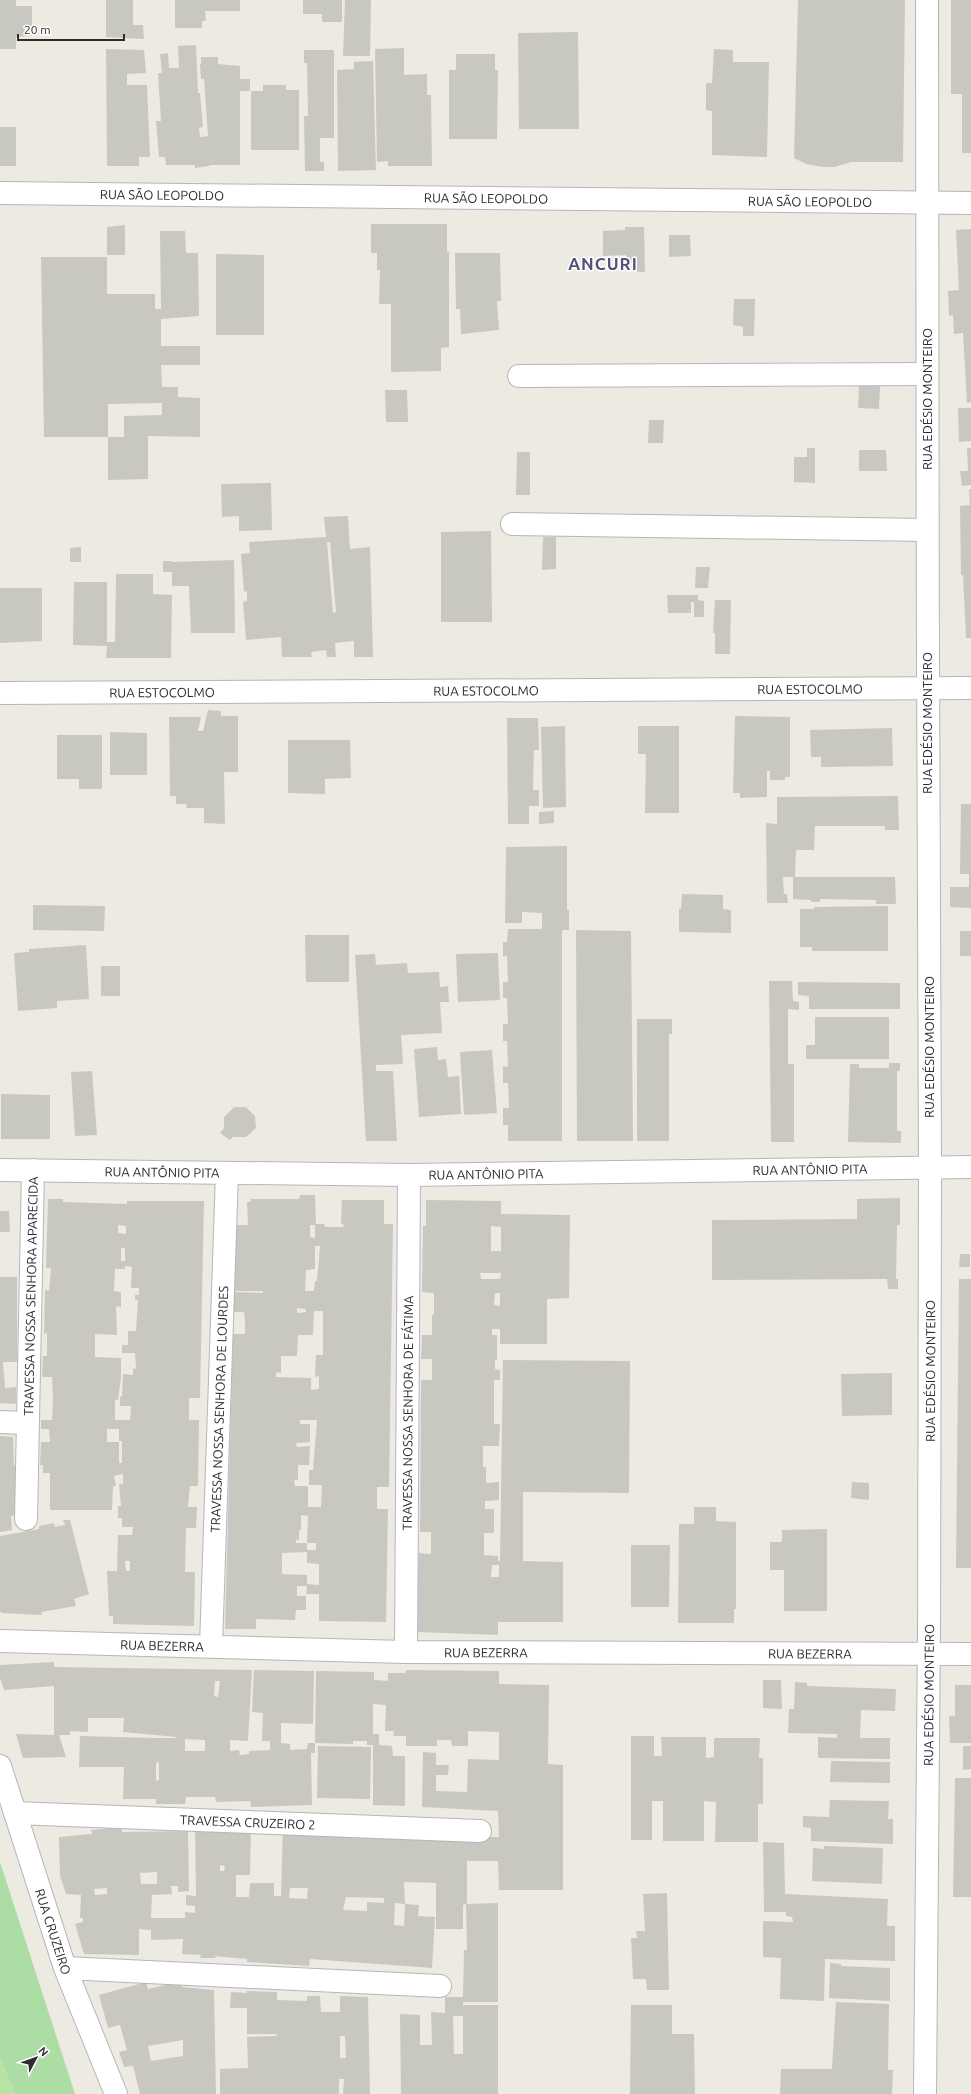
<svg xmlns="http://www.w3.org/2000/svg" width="971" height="2094" font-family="Ubuntu,sans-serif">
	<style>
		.green { fill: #abdda5 }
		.pitch { fill: #b9e3a2 }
		.building { fill: #c9c8c0; fill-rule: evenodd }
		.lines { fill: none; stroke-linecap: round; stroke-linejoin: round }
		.street-casing { stroke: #b5b5bf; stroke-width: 24 }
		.street { stroke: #fff; stroke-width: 22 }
		.labels { text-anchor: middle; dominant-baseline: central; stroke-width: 3; stroke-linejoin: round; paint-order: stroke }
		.street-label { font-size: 13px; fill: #2d2d2d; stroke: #fff }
		.district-label { font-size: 17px; font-weight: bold; letter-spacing: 1px; fill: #545279; stroke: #fff }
	</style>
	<rect width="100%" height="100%" fill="#edeae2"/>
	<polygon class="green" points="0,1862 75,2094 15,2094 0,2058"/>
	<polygon class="pitch" points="0,2058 15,2094 0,2094"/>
	<g class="building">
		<polygon points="0,0 16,0 16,6 32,6 32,36 16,37 16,49 0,49"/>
		<polygon points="106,0 133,0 133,25 143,25 144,39 106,37"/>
		<polygon points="175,0 240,0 240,11 205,11 206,21 202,21 202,28 175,28"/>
		<polygon points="303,0 342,0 342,22 322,22 322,14 303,14"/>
		<polygon points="345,0 371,0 370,56 343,56"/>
		<polygon points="798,0 905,0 903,162 851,162 835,167 822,167 806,164 794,158"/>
		<polygon points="951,0 971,0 971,153 962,153 962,94 951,94"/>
		<polygon points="578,32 579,129 519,129 518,33"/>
		<polygon points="196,45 198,93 200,93 203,127 199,128 200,137 208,136 204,79 201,79 200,64 201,64 201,57 218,57 218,64 240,66 240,79 250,79 250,91 240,91 240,165 210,165 209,166 195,168 195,165 166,165 165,157 159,157 156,121 161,121 158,73 162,73 160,54 168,53 169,68 179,68 178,46"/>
		<polygon points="404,48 404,75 427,74 427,95 431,95 432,166 388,166 388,161 377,162 375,49"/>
		<polygon points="106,49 144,50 146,73 127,74 127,85 147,85 150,157 139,157 139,166 107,166"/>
		<polygon points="714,49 733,50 733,62 769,62 767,157 712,155 712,111 706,110 706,83 712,83"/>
		<polygon points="304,50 334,50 334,138 320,138 320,162 324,162 324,171 305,171 304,116 308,116 307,63 304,63"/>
		<polygon points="456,54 495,54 495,70 498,70 497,139 449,139 449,70 456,70"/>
		<polygon points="373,61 376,170 338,171 337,70 354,69 354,62"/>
		<polygon points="263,85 286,85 286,90 299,90 299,150 251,150 251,91 263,91"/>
		<rect x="0" y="127" width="16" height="39"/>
		<polygon points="371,224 447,224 447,252 449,252 449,347 441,348 441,371 391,372 391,304 379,304 380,270 377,270 377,253 371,253"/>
		<polygon points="125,225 125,255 107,255 107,227"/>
		<polygon points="625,227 644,227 645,272 637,272 637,263 626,263 626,255 603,256 603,231 625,230"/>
		<polygon points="971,229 971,402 967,403 963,333 954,334 953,315 949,316 948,291 959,290 956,230"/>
		<polygon points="160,231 185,231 186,253 198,253 199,316 161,319 161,346 200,346 200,365 161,365 162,387 178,387 178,397 200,398 200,437 148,436 148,479 108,480 108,437 124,437 124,416 162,415 162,403 108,404 108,437 44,437 41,257 107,257 107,294 155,294 155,309 161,309"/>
		<polygon points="669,235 690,235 691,256 669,257"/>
		<polygon points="455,253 500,253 501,301 497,301 499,330 461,334 460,309 456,309"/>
		<polygon points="216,254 264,255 264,335 216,335"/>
		<polygon points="734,299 755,299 754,336 743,336 743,327 733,325"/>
		<polygon points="859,386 880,386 879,409 858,408"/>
		<polygon points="385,390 407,390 408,422 386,422"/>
		<polygon points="958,408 971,408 971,441 959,442"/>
		<polygon points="649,420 664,420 663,443 648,443"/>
		<polygon points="807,448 815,448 815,483 794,482 794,457 807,457"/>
		<polygon points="967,448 971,448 971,485 962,486 960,471 968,471"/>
		<polygon points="859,450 886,450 887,471 859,471"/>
		<polygon points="517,452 530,452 530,495 516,495"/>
		<polygon points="271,483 272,530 239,531 239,516 222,517 221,484"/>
		<polygon points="969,489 971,489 971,505 970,505"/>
		<polygon points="971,505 971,638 966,638 963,575 961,575 960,506"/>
		<path d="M348,516L350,549L370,547L373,657H354V641L335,643L336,657H327L326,650L311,652L312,657H282L281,637L246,640L243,602L247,601V591L244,592L241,554L250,553L249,542L326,537L324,517ZM327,542H330L336,612L333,613Z"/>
		<polygon points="491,531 492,622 441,622 441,532"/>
		<polygon points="543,537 556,537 556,569 542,570"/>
		<polygon points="81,547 81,562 70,562 70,548"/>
		<polygon points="234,560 235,633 191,633 189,586 172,586 172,572 163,572 163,561 172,561 172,562"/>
		<polygon points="696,567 710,567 708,588 695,588"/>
		<polygon points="116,574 153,574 153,594 172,595 171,658 106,658 107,646 73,645 74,582 107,582 107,642 115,642"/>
		<polygon points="0,588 42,588 42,641 0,643"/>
		<polygon points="667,595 698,595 698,600 704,601 704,617 694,617 694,602 691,602 691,613 668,613"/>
		<polygon points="715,600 731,600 730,654 715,654 715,633 713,633"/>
		<polygon points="208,710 221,711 221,716 238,716 238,772 224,772 225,824 204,823 204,808 186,808 187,804 176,804 176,796 170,796 169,717 201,717 198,731 203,731"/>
		<polygon points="735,716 790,717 790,777 785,777 785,780 770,780 770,771 767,771 767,797 740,798 740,793 733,793"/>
		<polygon points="507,718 538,718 539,750 534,750 533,790 539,790 539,806 529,806 529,824 508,824"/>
		<polygon points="565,726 566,807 543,808 541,727"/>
		<polygon points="638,726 679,726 679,813 645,813 646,754 638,754"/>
		<polygon points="892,728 893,766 821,767 821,757 811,757 810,730"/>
		<polygon points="110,732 147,733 147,775 110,775"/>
		<polygon points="57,735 102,735 102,789 79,789 79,779 57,779"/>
		<polygon points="288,740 350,740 351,778 325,779 325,794 288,793"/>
		<polygon points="898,796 899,830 885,830 885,826 815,826 814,850 796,850 795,877 895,877 896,904 876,904 876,900 820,899 820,902 811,902 811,900 793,899 793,877 783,877 784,894 787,894 788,903 767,903 766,823 777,824 777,797"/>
		<polygon points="961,804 971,804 971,908 950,907 950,887 969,887 969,874 960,874"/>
		<polygon points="554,811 554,823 539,824 539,812"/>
		<polygon points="567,846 567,910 569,910 569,930 562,930 562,1141 508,1141 508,1125 503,1125 503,1108 509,1108 508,1083 503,1083 503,1066 508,1067 507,1041 503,1041 503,1024 508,1024 507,998 503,998 503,982 508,982 507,956 503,956 503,942 507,942 508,929 542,929 542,913 522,912 522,923 505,923 506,847"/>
		<polygon points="682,894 723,895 723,909 731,910 731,933 679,932 679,909 681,909"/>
		<polygon points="33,905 105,906 104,931 33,930"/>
		<polygon points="888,906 888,951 812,951 812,947 800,947 800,909 814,909 814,907"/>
		<polygon points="576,930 631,931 633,1141 577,1141"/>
		<rect x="960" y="931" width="11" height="25"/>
		<polygon points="305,935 349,935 349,982 306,982"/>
		<polygon points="86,945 89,999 57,1001 57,1008 18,1011 14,953 29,952 29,949"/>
		<polygon points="498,953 500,1000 458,1002 456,954"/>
		<polygon points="375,954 376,965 407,963 408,973 439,972 440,987 448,986 449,1002 440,1002 442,1033 401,1035 403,1064 376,1065 376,1071 393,1071 397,1141 366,1141 355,955"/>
		<rect x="101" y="966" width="19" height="30"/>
		<polygon points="769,981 792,981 793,1001 799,1002 799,1010 788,1009 788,1064 794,1064 794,1142 771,1142"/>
		<polygon points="798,982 900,983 900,1009 809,1009 809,996 798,995"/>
		<polygon points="815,1017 889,1017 889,1059 806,1059 806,1045 815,1045"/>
		<polygon points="637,1019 672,1019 672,1034 669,1034 669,1141 637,1141"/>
		<polygon points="437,1047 438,1060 446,1059 448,1077 459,1076 461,1114 419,1117 414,1049"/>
		<polygon points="492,1050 497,1113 464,1115 460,1052"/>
		<polygon points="889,1063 900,1063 900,1071 897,1071 897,1131 901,1131 901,1143 848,1142 850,1064 859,1064 859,1068 889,1068"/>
		<polygon points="92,1071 97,1135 75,1136 71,1072"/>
		<polygon points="1,1094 50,1095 50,1139 1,1139"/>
		<polygon points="234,1107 246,1107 255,1116 256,1128 246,1137 233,1137 230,1140 220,1133 224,1128 224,1117"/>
		<path d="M300,1195H315L316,1224H324L325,1227H344L343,1224H341L342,1200H384V1224H393L389,1487H377V1509H388L386,1622L319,1621V1594H306L307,1586H297V1596H306V1610H296L295,1620L256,1619V1629H225L233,1334H245V1321L244,1312H233L234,1292L263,1293V1291H234L236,1225H248L247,1202H251L250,1199H299ZM310,1225H315V1238L310,1237ZM315,1246H320L317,1281H315L314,1291H305L306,1270L315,1269ZM297,1308L306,1309V1312L297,1313ZM314,1311H323V1355H316L315,1377L319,1376V1389L311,1390V1378L276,1377V1372L281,1373V1356H297L298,1335H313ZM300,1420H317L313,1470H309V1485H322L321,1507H308V1486H295L294,1480H298V1465H309L310,1446L297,1447L296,1443L310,1442V1424H300ZM301,1515L308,1516L307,1543H316V1550H307V1543H296V1540H299V1530H301ZM307,1552V1563L319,1564V1585L307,1584V1575L282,1574V1553Z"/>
		<polygon points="900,1198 900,1225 897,1225 896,1279 898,1279 898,1289 888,1289 887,1279 712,1280 712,1220 857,1219 857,1199"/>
		<path d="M48,1199H63V1202L127,1204V1201H204L200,1398H189V1420H199L198,1486H190L188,1507H197L196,1528H186L185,1572H195L194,1626L113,1624V1616H109L107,1571H117L118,1535H132L133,1527H122V1518H118V1506H121L119,1484H123V1474L114,1476L116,1486H113L112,1510H50V1473H43V1465H40L41,1442H50L49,1429H41V1420H52L53,1399L52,1377H42L43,1356H47V1333L44,1334L45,1290L49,1291L51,1268H46ZM118,1225L126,1226V1234L118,1233ZM121,1248H125V1261H121ZM125,1266L132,1267L131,1288H139V1295H135V1300H138L136,1331H128V1345H122V1353H135L136,1369L133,1368V1375L123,1374L122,1396L120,1397V1406H131L130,1420H115V1400H118L121,1378V1358L95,1357V1334L117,1335L116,1306L121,1307V1292L114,1291L115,1269H125ZM107,1429H119V1441H122V1463H119V1442H107ZM125,1561H130V1571H126Z"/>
		<path d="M426,1200L501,1201V1214L570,1215L569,1298L547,1299V1344H500V1329H492V1335H497V1360H495V1369L500,1370V1380H494V1424H500L499,1446H483V1467H486V1483L499,1482V1500L485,1501V1509H494V1533H484V1555L498,1556V1561H500L503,1360L630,1361L629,1493L523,1492V1561L563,1562V1622H498V1635L416,1632L419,1553L431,1554V1532H420L421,1380H432V1359H421L422,1335H432V1314L434,1315V1293L422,1292L423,1226H426ZM491,1226L501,1227V1251H491ZM480,1273H501L500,1279H481ZM495,1293H500V1306L494,1305ZM492,1565H499V1577H491Z"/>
		<polygon points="0,1211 9,1211 10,1232 0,1232"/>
		<polygon points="960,1254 970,1254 970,1267 959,1267"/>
		<polygon points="0,1277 17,1277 17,1362 3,1362 5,1388 16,1387 16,1404 0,1403"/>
		<polygon points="959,1279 971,1279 971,1568 956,1568"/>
		<polygon points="892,1373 892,1415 842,1416 841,1374"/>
		<polygon points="0,1436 13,1437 14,1466 17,1466 16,1515 11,1516 12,1530 0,1532"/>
		<polygon points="852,1482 869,1483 869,1500 851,1498"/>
		<polygon points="694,1507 716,1507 716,1521 736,1522 736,1609 734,1609 734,1623 678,1623 679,1524 694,1524"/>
		<polygon points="63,1520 70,1520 89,1594 74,1599 76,1606 41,1612 42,1615 2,1613 0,1611 0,1536 39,1529 39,1526 54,1523 55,1527 65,1525"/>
		<polygon points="827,1529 827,1611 784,1611 784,1570 770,1570 770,1542 782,1542 782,1530"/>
		<polygon points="631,1545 670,1545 669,1607 631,1607"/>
		<path d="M54,1662V1667L252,1670L248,1741L230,1740V1751L239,1750L240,1755L249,1754V1751L270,1750V1741H262L263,1713L252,1712L254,1670L314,1671L313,1724L281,1723V1743L290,1744V1750L307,1749L308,1743H315V1753H311L312,1805L251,1807L250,1801L216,1802L215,1797H186L185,1804H156V1799H123L124,1767H79L80,1736L156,1738H176V1737L123,1732L124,1718H88V1732L70,1731V1735H59L66,1757L23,1758L16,1734L54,1735V1686L4,1690L0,1678V1665ZM215,1681H220L218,1697L214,1696ZM185,1739L205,1740V1751H185ZM159,1762V1780L156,1781V1763Z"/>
		<path d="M406,1670L499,1671V1684L549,1685L548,1764L563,1765V1890H499L498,1861H467V1904L498,1903V2002H463V2005H498V2094H401L400,2014L420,2015V2045H432L431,2012L445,2013V1997H463L464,1950H467L466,1904L463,1905V1929H436V1883L404,1882L405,1904L395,1903L394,1925L404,1926L405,1904L419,1905L418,1916L435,1917L432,1968L310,1959L309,1966L247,1962V1959L215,1956L216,1958H200L201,1955L182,1954L183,1939L151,1940V1930L139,1929V1955L84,1954L75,1924L83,1922V1918H80L81,1895L66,1894L60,1876L59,1837L92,1834L91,1830L122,1827V1832L188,1831L189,1891L178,1892V1886H171L172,1894L152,1895L151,1918H185V1912L195,1913V1906L186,1905V1895L196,1896L195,1826L251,1827L250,1875H236V1897H249L250,1883H274V1896H281L283,1825L466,1837H499L498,1811L422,1807L423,1752L436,1753V1765H449L448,1775H436V1791L467,1792L468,1759L499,1760V1732L468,1731V1746H452L451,1740H437V1746H406V1736H393L394,1731H385L386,1705L373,1704V1734H379V1745L392,1746L393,1756H405V1806L373,1805V1745H367V1741H353V1744L315,1743L316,1671L374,1672V1680L388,1681V1673H406ZM220,1865L225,1866L224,1871H220ZM157,1872V1884H141L140,1873ZM107,1888V1894L95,1895L94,1889ZM290,1888H308L307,1899L289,1898ZM346,1897L384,1898V1903L367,1902V1911L343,1910ZM453,2016H463V2054H454Z"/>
		<polygon points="763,1680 781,1680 782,1709 763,1708"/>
		<polygon points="795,1682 807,1683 807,1686 896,1689 895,1711 861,1710 860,1738 890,1738 890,1759 818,1758 818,1737 837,1738 837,1734 788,1733 789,1709 794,1709"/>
		<polygon points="955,1685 971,1685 971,1743 950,1743 949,1716 955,1716"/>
		<polygon points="631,1736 654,1736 654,1756 662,1756 661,1737 706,1737 706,1758 714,1757 714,1738 760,1738 759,1758 763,1758 763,1804 758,1804 758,1842 715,1842 716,1802 704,1801 704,1841 663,1841 663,1801 652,1801 652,1840 631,1840"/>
		<polygon points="318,1746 371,1747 370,1799 317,1798"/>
		<polygon points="963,1746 971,1746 971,1769 963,1770"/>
		<polygon points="831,1761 890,1762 890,1783 830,1782"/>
		<polygon points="955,1778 971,1778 971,1897 953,1897"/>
		<polygon points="830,1800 889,1801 888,1819 893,1819 893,1844 811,1841 811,1828 803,1827 803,1816 829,1817"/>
		<polygon points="763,1842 784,1843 785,1894 888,1899 887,1926 895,1926 895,1961 825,1959 824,2001 780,1999 781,1958 763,1957 763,1921 793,1922 792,1917 786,1916 786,1912 764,1912"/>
		<polygon points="824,1846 883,1848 882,1884 812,1881 813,1848 824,1849"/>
		<polygon points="667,1893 669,1990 647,1990 646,1979 633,1979 631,1938 637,1938 636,1931 645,1931 643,1894"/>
		<polygon points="830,1963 841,1964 841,1966 890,1968 890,2001 829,1998"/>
		<path d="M182,1981V1987L214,1990L216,2094H140L133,2066L124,2067L119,2052L127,2050L120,2025L108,2028L99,1995L146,1982L148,1989ZM183,2040V2056L151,2061L148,2046Z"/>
		<path d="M246,1991L277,1992V2000L307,2001V1996H320L321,2012H340V1996L368,1997L370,2094H343L344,2079H339V2094H220V2069L248,2068L247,2037L276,2036L277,2034H247V2008H230L231,1992L247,1993ZM340,2036H345L346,2058H340Z"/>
		<polygon points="836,2002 889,2004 888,2070 893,2070 892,2094 780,2094 781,2069 832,2069"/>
		<polygon points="631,2005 672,2005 672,2034 694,2034 695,2094 630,2094"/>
	</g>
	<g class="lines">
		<g class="street-casing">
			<g id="street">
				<path id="s1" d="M0,193L971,203"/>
				<polyline points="519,376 927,374"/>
				<polyline points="512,524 927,530"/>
				<path id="s2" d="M0,693L971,688"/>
				<path id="s3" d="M0,1170L409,1175L971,1167"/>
				<polyline points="0,1422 28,1423"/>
				<path id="s4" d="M26,1519L33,1170"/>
				<path id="s5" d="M0,1641L406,1652L971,1654"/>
				<path id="s6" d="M211,1646L227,1173"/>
				<path id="s7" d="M406,1652L409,1175"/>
				<path id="s8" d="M0,1766L65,1968L116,2094"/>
				<path id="s9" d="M15,1813L480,1831"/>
				<polyline points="65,1968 440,1986"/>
				<path id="s10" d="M925,2094C928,1785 931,1477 930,1168C929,779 926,389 927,0"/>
			</g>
		</g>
		<use href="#street" class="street"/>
	</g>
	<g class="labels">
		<g class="street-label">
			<text stroke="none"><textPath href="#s1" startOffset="162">RUA SÃO LEOPOLDO</textPath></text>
			<text stroke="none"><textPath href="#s1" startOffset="486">RUA SÃO LEOPOLDO</textPath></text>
			<text stroke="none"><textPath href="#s1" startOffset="810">RUA SÃO LEOPOLDO</textPath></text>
			<text transform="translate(927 399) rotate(-90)">RUA EDÉSIO MONTEIRO</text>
			<text stroke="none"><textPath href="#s2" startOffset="810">RUA ESTOCOLMO</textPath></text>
			<text stroke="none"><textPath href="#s2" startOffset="486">RUA ESTOCOLMO</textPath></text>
			<text stroke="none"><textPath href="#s2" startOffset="162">RUA ESTOCOLMO</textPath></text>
			<text transform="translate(927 723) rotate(-90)">RUA EDÉSIO MONTEIRO</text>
			<text transform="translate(929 1047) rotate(-90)">RUA EDÉSIO MONTEIRO</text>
			<text stroke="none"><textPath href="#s3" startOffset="810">RUA ANTÔNIO PITA</textPath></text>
			<text stroke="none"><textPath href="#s3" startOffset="162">RUA ANTÔNIO PITA</textPath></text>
			<text stroke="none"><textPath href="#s3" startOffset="486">RUA ANTÔNIO PITA</textPath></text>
			<text stroke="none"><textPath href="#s4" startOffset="223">TRAVESSA NOSSA SENHORA APARECIDA</textPath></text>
			<text stroke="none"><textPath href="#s10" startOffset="723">RUA EDÉSIO MONTEIRO</textPath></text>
			<text stroke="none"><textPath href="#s6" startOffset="237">TRAVESSA NOSSA SENHORA DE LOURDES</textPath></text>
			<text stroke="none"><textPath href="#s7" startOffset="239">TRAVESSA NOSSA SENHORA DE FÁTIMA</textPath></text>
			<text stroke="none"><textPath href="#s5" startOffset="162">RUA BEZERRA</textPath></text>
			<text stroke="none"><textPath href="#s5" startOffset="486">RUA BEZERRA</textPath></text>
			<text stroke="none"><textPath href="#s5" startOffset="810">RUA BEZERRA</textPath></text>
			<text stroke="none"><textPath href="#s10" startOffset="399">RUA EDÉSIO MONTEIRO</textPath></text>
			<text stroke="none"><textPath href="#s9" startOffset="233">TRAVESSA CRUZEIRO 2</textPath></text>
			<text stroke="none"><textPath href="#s8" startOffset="174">RUA CRUZEIRO</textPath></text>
		</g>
		<g class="district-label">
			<text x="603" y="263">ANCURI</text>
		</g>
	</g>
	<g transform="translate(36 2058) rotate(49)" stroke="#ffffff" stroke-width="3" paint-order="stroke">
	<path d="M0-3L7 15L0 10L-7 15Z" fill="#2d2d2d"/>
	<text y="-6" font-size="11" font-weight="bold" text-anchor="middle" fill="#2d2d2d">N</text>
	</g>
	<path d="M18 34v6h106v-6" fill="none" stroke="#2d2d2d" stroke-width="2"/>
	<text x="24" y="34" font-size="12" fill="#2d2d2d" stroke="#ffffff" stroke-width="3" paint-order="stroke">20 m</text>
</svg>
